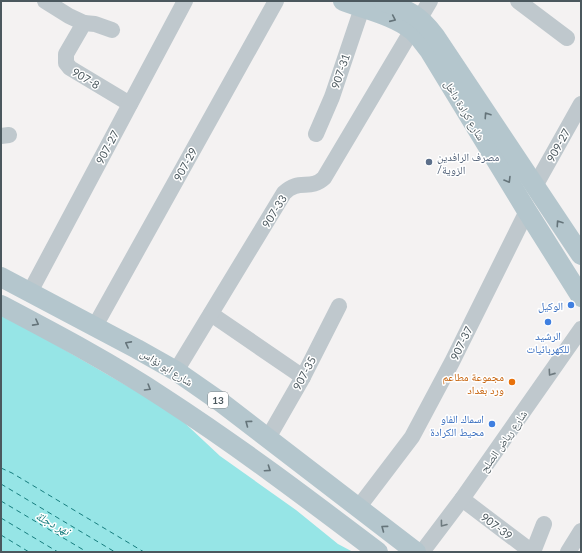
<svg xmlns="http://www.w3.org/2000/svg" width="582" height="553" font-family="Lato,'Noto Naskh Arabic',sans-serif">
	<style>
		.water { fill: #96e5e6 }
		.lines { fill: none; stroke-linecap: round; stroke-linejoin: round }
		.ferry { stroke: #177d7e; stroke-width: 1; stroke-dasharray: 5 4; stroke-linecap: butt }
		.minor { stroke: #bfc8cd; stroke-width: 16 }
		.major { stroke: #b4c6cd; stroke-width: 20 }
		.oneway { stroke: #65747a }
		.oneway2 { stroke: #6e7a7f }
		.service-dot { fill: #5c6f8a; stroke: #fff; stroke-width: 1.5 }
		.shop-dot { fill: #3f7fe0; stroke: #fff; stroke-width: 1.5 }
		.food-dot { fill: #e8710a; stroke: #fff; stroke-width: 1.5 }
		.labels { text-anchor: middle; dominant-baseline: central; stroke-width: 3; stroke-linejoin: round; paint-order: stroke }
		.shield { fill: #fff; stroke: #818a8e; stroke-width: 1 }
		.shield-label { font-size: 10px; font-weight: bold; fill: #4b585e }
		.street-label { font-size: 11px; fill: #4b585e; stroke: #fff }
		.service-label { font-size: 11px; fill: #4e5e75; stroke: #fff; text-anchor: start }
		.shop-label { font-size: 11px; fill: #366cbe; stroke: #fff; text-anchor: end }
		.food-label { font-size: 11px; fill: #c56008; stroke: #fff; text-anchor: end }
		.water-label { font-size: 12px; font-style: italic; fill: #177d7e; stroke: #fff }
	</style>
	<rect width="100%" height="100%" fill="#f4f2f2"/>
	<polygon class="water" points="1,313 174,413 220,456 296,510 338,544 353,552 1,552"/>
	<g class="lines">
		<g class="ferry">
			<polyline points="1,468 12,473 144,552"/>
			<polyline points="1,484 115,552"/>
			<polyline points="1,501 87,552"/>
			<polyline points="1,518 58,552"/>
			<polyline points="1,535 29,552"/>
		</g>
		<g class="minor">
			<polyline points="45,1 69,16 84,23"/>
			<polyline points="518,1 567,38"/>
			<polyline points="420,18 430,1"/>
			<polyline points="112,30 95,24 84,23 66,54 66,63 70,68 130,104"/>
			<polyline points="316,134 332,97 362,8"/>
			<polyline points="1,136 9,135"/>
			<polyline points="535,186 581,104"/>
			<polyline points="30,292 185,1"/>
			<polyline points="211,314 303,377"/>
			<polyline points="95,326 276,1"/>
			<path d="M176,371L284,193C299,178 310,191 324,178L412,30"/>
			<polyline points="268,438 303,377 339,306"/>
			<polyline points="462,499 532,552"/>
			<polyline points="358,508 412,437 452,362 527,211"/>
			<polyline points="422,552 462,499 581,329"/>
			<polyline points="533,552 544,524"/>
			<polyline points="568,552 581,531"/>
		</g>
		<g class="major">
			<path d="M343,1C364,9 396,16 413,31C419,36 424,44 429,50L527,211L581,297"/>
			<path d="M383,1C408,10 419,15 435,36L581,255"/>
			<polyline points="1,277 137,349 176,371 222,403 416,552"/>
			<path d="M1,305C56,334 113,364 164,398C238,446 308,499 378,552"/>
		</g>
	</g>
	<defs><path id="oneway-chevron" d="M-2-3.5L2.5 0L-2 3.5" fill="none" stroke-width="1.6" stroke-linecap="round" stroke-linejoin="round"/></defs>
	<g class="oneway">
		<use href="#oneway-chevron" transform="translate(393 19) rotate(24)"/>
		<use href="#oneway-chevron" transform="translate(487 115) rotate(-124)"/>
		<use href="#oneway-chevron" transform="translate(508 180) rotate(59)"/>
		<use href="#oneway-chevron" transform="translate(559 223) rotate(-124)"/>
		<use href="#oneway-chevron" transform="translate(36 323) rotate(28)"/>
		<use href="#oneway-chevron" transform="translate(128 344) rotate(-152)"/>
		<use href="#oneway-chevron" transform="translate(148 388) rotate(31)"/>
		<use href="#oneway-chevron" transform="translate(248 423) rotate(-143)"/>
		<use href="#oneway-chevron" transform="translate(268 469) rotate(34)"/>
		<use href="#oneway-chevron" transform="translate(384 528) rotate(-143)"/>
	</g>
	<g class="oneway2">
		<use href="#oneway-chevron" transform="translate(551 373) rotate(125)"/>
		<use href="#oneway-chevron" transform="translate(443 524) rotate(127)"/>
	</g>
	<circle class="service-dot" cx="429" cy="162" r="4"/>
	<g class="shop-dot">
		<circle cx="571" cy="305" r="4"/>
		<circle cx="548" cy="322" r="4"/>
		<circle cx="492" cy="424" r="4"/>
	</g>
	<circle class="food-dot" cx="512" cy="382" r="4"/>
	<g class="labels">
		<rect class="shield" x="208" y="392" width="20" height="16" rx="3"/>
		<g class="shield-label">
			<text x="218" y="400">13</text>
		</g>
		<g class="street-label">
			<text transform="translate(340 71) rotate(-71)">907-31</text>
			<text transform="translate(86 78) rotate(31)">907-8</text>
			<text transform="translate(465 110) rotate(59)">شارع كرادة داخل</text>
			<text transform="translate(558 145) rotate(-61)">909-27</text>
			<text transform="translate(107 147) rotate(-62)">907-27</text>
			<text transform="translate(185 164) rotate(-61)">907-29</text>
			<text transform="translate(274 211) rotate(-58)">907-33</text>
			<text transform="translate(461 343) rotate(-64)">907-37</text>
			<text transform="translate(167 367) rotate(32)">شارع ابو نؤاس</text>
			<text transform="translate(304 373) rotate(-62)">907-35</text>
			<text transform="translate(503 441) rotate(-55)">شارع رياض الصلح</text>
			<text transform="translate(497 526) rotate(37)">907-39</text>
		</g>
		<g class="service-label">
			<text x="437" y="156">مصرف الرافدين<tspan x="437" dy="13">/الزوية</tspan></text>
		</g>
		<g class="shop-label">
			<text x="563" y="305">الوكيل</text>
			<text x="548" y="335" text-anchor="middle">الرشيد<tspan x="548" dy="13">للكهربائيات</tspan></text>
			<text x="484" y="418">اسماك الفاو<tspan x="484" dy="13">محيط الكرادة</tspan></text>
		</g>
		<g class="food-label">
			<text x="504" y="376">مجموعة مطاعم<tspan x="504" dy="13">ورد بغداد</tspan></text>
		</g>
		<g class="water-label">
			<text transform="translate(53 523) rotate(28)">نهر دجلة</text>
		</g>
	</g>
	<rect width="582" height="553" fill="none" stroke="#4b585e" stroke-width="4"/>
</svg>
